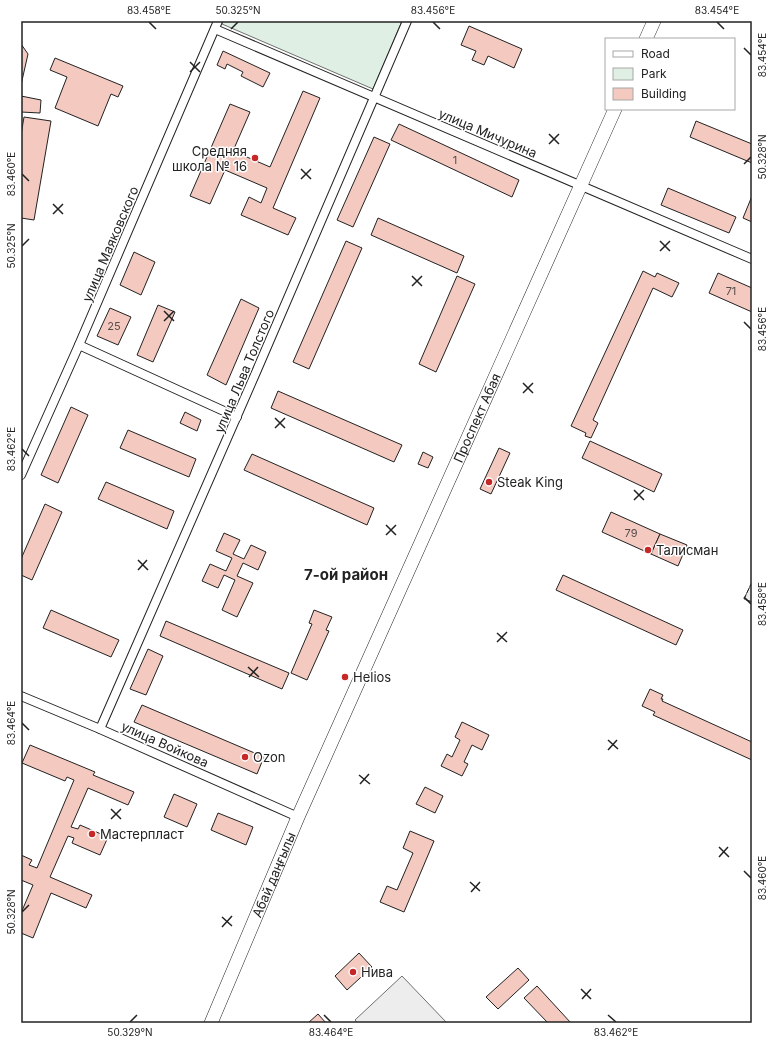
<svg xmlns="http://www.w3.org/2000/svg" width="773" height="1044" font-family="Inter,sans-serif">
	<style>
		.park { fill: #e0efe3; stroke: #6f6f6f }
		.parking { fill: #ededed; stroke: #6f6f6f }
		.building { fill: #f3c9c0; stroke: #222 }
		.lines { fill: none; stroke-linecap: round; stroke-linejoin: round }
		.minor-casing { stroke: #222; stroke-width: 10 }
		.primary-casing { stroke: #222; stroke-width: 14 }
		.minor { stroke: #fff; stroke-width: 8 }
		.primary { stroke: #fff; stroke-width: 13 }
		.fence { stroke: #222; stroke-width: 1; stroke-dasharray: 5 2; stroke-linecap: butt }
		.ticks { fill: none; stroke: #222; stroke-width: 1.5 }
		.poi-dot { fill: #c62828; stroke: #fff; stroke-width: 1.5 }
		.labels { text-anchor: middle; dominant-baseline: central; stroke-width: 3; stroke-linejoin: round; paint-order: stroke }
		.number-label { font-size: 11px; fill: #564c4a }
		.street-label { font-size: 13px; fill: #222; stroke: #fff }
		.poi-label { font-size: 13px; fill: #222; stroke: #fff; text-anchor: start }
		.quarter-label { font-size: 15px; font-weight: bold; fill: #222; stroke: #fff }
		.neatline { fill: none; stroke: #222; stroke-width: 1.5 }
		.ticks-label { font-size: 10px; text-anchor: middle; fill: #222 }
	</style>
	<rect width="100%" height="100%" fill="#fff"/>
	<polygon class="park" points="223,21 402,21 373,89 222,24"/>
	<g class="parking">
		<polygon points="752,582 752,602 744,599"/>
		<polygon points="402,976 447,1023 358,1023 355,1020"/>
	</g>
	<g class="building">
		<polygon points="469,26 522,49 514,68 488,56 484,65 472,60 476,51 461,45"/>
		<polygon points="21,44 28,54 21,85"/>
		<polygon points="223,51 270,73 263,87 241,76 243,72 227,64 225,69 217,65"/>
		<polygon points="55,58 123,86 118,97 111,94 98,126 55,108 67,77 50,70"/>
		<polygon points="303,91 320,98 273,208 296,218 288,235 241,215 249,197 261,203 267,188 225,170 210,204 190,196 230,104 250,112 233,151 270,167"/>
		<polygon points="21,96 41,100 40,113 21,112"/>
		<polygon points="24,117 51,121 34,220 21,218 21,135"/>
		<polygon points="696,121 752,144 752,163 690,137"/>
		<polygon points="399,124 519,180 512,197 391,140"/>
		<polygon points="374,137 390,144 353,227 337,220"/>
		<polygon points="668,188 736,217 729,233 661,205"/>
		<polygon points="752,196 752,222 743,218"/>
		<polygon points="378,218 464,256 457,273 371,235"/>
		<polygon points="346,241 362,248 309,369 293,362"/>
		<polygon points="134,252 155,262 141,295 120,285"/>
		<polygon points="643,271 655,277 657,273 679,283 672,297 653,288 593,420 598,423 591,438 585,436 586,433 571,426"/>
		<polygon points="718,273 752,288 752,312 709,293"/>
		<polygon points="457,276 475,284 436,372 419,364"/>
		<polygon points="241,299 259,308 226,385 207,375"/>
		<polygon points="158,305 175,312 153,362 137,355"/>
		<polygon points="110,308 131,317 118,345 97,336"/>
		<polygon points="278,391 402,445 394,462 271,408"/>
		<polygon points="71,407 88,415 58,483 41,475"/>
		<polygon points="185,412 201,420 197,431 180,423"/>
		<polygon points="128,430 196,459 189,477 120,448"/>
		<polygon points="590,441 662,474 654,492 582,458"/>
		<polygon points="499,448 510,453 491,494 480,489"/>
		<polygon points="423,452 433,457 428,468 418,464"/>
		<polygon points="252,454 374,508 367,525 244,470"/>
		<polygon points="106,482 174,511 167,529 98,499"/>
		<polygon points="45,504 62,512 32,580 21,575 21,559"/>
		<polygon points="611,512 660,534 651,554 602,532"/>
		<polygon points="224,533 240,540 233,554 244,559 251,545 266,552 258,570 243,563 237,576 253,583 237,617 222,610 235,580 224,575 218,588 202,581 210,564 226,571 232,558 216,551"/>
		<polygon points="660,534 687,545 678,566 651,554"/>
		<polygon points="563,575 683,630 676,645 556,590"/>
		<polygon points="51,610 119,640 111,657 43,628"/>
		<polygon points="314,610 332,617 326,630 329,631 307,680 291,673 312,624 309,623"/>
		<polygon points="166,621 289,673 282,689 160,636"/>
		<polygon points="148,649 163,656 146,695 130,689"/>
		<polygon points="650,689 663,695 661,699 663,699 662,701 752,742 752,760 653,715 655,712 642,706"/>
		<polygon points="142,705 264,757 257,774 134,722"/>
		<polygon points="462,722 489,735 482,750 472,745 464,762 468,764 462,776 441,766 447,754 452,757 460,740 455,737"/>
		<polygon points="30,745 95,772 93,775 134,792 128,805 88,788 71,827 78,829 80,825 108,837 100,855 72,843 74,838 68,836 50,877 92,895 86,908 51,893 33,938 21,933 21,913 33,885 21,880 21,855 32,860 29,865 37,868 74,780 67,777 65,781 22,763"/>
		<polygon points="425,787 443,796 435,813 416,804"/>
		<polygon points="174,794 197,804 187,827 164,817"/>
		<polygon points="218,813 253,827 246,845 211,830"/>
		<polygon points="410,831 434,841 404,912 380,902 387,886 397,890 413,853 403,848"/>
		<polygon points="359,953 372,967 347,990 335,976"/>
		<polygon points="518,968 529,980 498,1009 486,997"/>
		<polygon points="537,986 571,1023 548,1023 524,998"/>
		<polygon points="318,1014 326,1023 308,1023"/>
	</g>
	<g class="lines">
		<g class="minor-casing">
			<g id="minor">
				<polyline points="215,29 752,259"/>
				<polyline points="79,345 237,417"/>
				<polyline points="21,475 79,345 218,21"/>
				<polyline points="21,696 100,729 298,817"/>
				<polyline points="100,729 257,370 407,21"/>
			</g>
		</g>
		<g class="primary-casing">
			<g id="primary">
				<polyline points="646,39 654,21"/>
				<path id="s1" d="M211,1023L298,817L615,109"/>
			</g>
		</g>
		<use href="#minor" class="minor"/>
		<use href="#primary" class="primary"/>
		<polyline class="fence" points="752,582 744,599 752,602"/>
	</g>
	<path class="ticks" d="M149,22L156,29M433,22L440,29M717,22L724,29M231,29L238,22M744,48L751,55M190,62L200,72M190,72L200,62M549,134L559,144M549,144L559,134M744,164L751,157M301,169L311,179M22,174L29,181M301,179L311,169M53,204L63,214M53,214L63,204M660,241L670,251M22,246L29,239M660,251L670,241M412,276L422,286M412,286L422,276M164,311L174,321M164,321L174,311M744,322L751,329M523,383L533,393M523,393L533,383M275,418L285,428M275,428L285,418M22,449L29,456M634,490L644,500M634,500L644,490M386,525L396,535M386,535L396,525M138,560L148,570M138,570L147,560M744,597L751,604M497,633L507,642M497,642L507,632M248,667L259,677M249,677L258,667M22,723L29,730M608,740L618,749M608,750L617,740M359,775L370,784M360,784L369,774M111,809L121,819M111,819L121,809M719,847L729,857M719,857L728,847M744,871L751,878M470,882L480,891M471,892L480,882M22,912L29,905M222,917L232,926M222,927L232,916M581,989L591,999M582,999L591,989M324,1015L331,1022M608,1015L616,1022M130,1022L137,1015"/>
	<g class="poi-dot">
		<circle cx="255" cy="158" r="4"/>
		<circle cx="489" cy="482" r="4"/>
		<circle cx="648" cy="550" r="4"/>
		<circle cx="345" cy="677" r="4"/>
		<circle cx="245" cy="757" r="4"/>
		<circle cx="92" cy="834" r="4"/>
		<circle cx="353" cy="972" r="4"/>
	</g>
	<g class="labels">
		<g class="number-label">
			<text x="455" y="160">1</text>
			<text x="731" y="291">71</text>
			<text x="114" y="326">25</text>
			<text x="631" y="533">79</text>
		</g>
		<g class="street-label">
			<text transform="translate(488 133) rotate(23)">улица Мичурина</text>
			<text transform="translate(110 244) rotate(-67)">улица Маяковского</text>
			<text transform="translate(244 371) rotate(-67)">улица Льва Толстого</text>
			<text stroke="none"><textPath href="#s1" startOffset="661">Проспект Абая</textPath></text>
			<text transform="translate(165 744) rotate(24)">улица Войкова</text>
			<text stroke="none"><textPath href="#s1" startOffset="161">Абай даңғылы</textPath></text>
		</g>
		<g class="poi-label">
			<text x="247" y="151" text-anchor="end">Средняя<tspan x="247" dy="15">школа № 16</tspan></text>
			<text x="497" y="482">Steak King</text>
			<text x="656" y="550">Талисман</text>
			<text x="353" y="677">Helios</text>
			<text x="253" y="757">Ozon</text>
			<text x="100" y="834">Мастерпласт</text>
			<text x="361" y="972">Нива</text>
		</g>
		<g class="quarter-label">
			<text x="346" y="574">7-ой район</text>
		</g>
	</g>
	<rect width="773" height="1044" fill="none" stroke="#ffffff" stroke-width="44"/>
	<rect x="605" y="38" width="130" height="72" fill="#ffffff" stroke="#a7a7a7"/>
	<rect x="613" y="51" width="20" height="6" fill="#ffffff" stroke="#a7a7a7"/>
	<text x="641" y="58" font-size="12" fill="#222222">Road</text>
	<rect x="613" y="68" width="20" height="12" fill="#e0efe3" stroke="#a7a7a7"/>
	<text x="641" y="78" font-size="12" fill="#222222">Park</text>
	<rect x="613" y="88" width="20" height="12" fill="#f3c9c0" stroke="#a7a7a7"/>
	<text x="641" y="98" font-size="12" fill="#222222">Building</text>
	<rect x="22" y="22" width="729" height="1000" class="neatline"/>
	<g class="ticks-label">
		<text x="149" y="14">83.458°E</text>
		<text x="238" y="14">50.325°N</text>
		<text x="433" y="14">83.456°E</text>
		<text x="717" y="14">83.454°E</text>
		<text transform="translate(762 55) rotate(-90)" y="4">83.454°E</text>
		<text transform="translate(762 157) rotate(-90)" y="4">50.328°N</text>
		<text transform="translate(11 174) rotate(-90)" y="4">83.460°E</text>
		<text transform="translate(11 246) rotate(-90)" y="4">50.325°N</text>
		<text transform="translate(762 329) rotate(-90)" y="4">83.456°E</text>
		<text transform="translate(11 449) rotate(-90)" y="4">83.462°E</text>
		<text transform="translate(762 604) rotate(-90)" y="4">83.458°E</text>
		<text transform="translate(11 723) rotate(-90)" y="4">83.464°E</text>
		<text transform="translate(762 878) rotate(-90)" y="4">83.460°E</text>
		<text transform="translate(11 912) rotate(-90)" y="4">50.328°N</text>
		<text x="130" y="1036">50.329°N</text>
		<text x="331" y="1036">83.464°E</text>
		<text x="616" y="1036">83.462°E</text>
	</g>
</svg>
